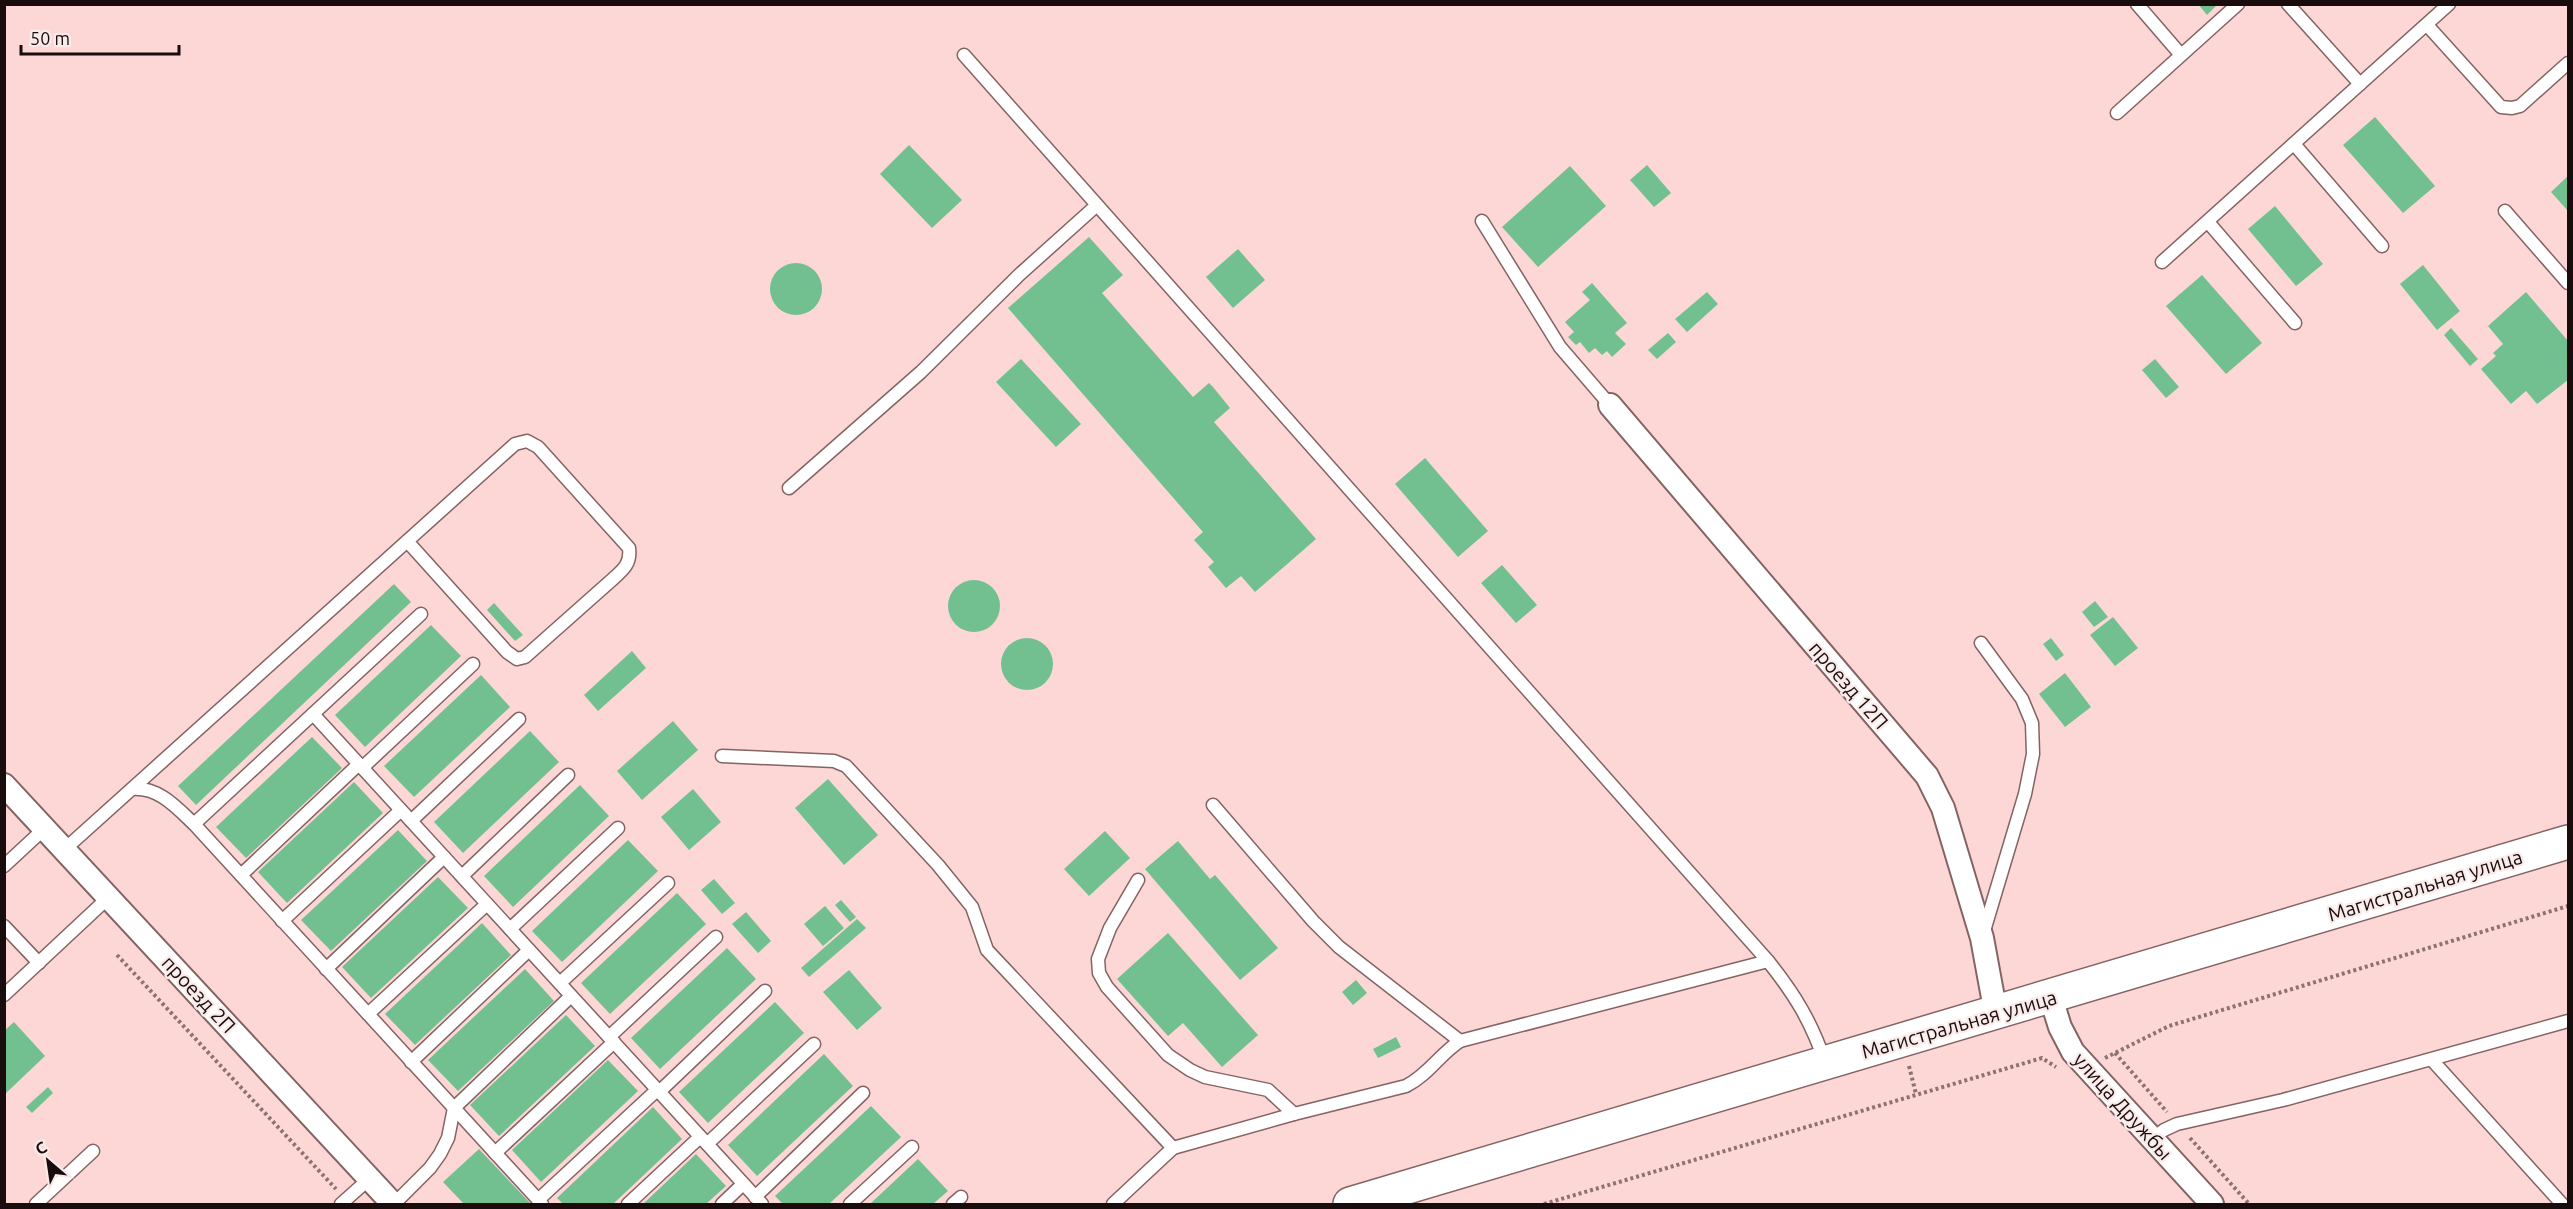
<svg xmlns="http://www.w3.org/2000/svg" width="2573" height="1209" font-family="Ubuntu,sans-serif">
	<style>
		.building { fill: #72c090 }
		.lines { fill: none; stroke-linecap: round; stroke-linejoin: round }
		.lane-casing { stroke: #846363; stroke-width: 15 }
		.street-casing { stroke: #846363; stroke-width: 26 }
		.secondary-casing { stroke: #846363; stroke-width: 36 }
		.path { stroke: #8c7272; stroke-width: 4; stroke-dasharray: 3 3; stroke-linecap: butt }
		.lane { stroke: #fff; stroke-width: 12 }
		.street { stroke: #fff; stroke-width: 22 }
		.secondary { stroke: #fff; stroke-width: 33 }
		.labels { text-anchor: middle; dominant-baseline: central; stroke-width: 4.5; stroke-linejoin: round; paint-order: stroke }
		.street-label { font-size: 20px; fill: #180c0c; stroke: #faebea }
	</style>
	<rect width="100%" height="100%" fill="#fdd7d6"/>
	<g class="building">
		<polygon points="2198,4 2218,4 2207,15"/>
		<polygon points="2375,117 2435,186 2403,213 2343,145"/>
		<polygon points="909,145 962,200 932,228 880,174"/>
		<polygon points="1647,165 1671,193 1654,207 1630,180"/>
		<polygon points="1570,166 1606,206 1538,267 1502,227"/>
		<polygon points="2568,176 2568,211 2551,192"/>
		<polygon points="2275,206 2323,264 2296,286 2248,229"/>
		<polygon points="1089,237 1123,275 1102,293 1193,397 1209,383 1213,387 1230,408 1214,422 1316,539 1255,592 1241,576 1226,588 1208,567 1214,562 1194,540 1203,532 1008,308"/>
		<polygon points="1238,249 1265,280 1233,308 1206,277"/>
		<circle cx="796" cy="289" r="26"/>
		<polygon points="2423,265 2460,311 2437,330 2400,284"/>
		<polygon points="2202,275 2262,343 2226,374 2166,306"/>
		<polygon points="1592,283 1627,323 1615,333 1626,344 1612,357 1607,351 1602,355 1595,348 1589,353 1580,342 1576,345 1568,337 1574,332 1565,322 1590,300 1582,292"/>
		<polygon points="1707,292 1718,304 1687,332 1675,319"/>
		<polygon points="2526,292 2568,341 2568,380 2537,404 2526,391 2511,404 2481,369 2496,356 2493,353 2503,344 2488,326"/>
		<polygon points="2451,328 2478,359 2470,366 2444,335"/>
		<polygon points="1668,333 1676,342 1657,359 1648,350"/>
		<polygon points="1021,359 1081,424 1056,447 996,382"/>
		<polygon points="2155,359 2179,387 2166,398 2142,370"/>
		<polygon points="1425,458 1488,531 1458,557 1395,484"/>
		<polygon points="1502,565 1537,605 1516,623 1481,583"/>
		<circle cx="974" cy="606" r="26"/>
		<polygon points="394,584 411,602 196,805 178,786"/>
		<polygon points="2095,601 2108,617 2094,627 2082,612"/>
		<polygon points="494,603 523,635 515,641 487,610"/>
		<polygon points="2113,617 2138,648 2115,666 2090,635"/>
		<polygon points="431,625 461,656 365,747 335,715"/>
		<circle cx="1027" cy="664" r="26"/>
		<polygon points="2051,638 2064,655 2056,661 2043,644"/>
		<polygon points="632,651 646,668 598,711 584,695"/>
		<polygon points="2065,673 2091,707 2065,727 2039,694"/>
		<polygon points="481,675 510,707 414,797 384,766"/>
		<polygon points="673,721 698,750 642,800 617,771"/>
		<polygon points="530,731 559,762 463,853 434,822"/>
		<polygon points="312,737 342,768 246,858 216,827"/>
		<polygon points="828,779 878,835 844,865 795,808"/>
		<polygon points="354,782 383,813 287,903 258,872"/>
		<polygon points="580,785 609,816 513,907 484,876"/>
		<polygon points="693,789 721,822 689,850 661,817"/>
		<polygon points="398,830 427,861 331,951 301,920"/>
		<polygon points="1105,831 1130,858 1089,896 1064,869"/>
		<polygon points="628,840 658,871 562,962 532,931"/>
		<polygon points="1178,841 1210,879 1215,875 1278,948 1240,980 1145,869"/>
		<polygon points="438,877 468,908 371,998 342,967"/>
		<polygon points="714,879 735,903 722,914 701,890"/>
		<polygon points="677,893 706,924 610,1014 581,983"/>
		<polygon points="841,900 856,917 850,922 835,905"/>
		<polygon points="825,906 844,928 823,946 804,924"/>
		<polygon points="746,912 771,941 758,953 732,924"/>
		<polygon points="857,919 866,928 809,977 801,968"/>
		<polygon points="482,923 511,955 415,1045 385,1014"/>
		<polygon points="1168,933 1258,1035 1222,1067 1183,1023 1168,1036 1117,979"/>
		<polygon points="727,948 756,979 660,1069 631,1038"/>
		<polygon points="525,969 554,1001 458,1091 428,1060"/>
		<polygon points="849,970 882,1008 857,1030 823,992"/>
		<polygon points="1356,980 1367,993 1353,1005 1342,992"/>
		<polygon points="775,1002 804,1033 708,1123 679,1092"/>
		<polygon points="566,1015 595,1046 499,1136 470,1105"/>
		<polygon points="14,1022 45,1056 4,1095 4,1031"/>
		<polygon points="1396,1037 1401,1047 1378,1058 1373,1049"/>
		<polygon points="824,1054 853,1086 757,1176 728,1145"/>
		<polygon points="608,1060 638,1091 541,1182 512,1150"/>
		<polygon points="48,1087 53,1093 32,1113 26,1107"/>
		<polygon points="871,1106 901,1137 829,1204 783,1204 775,1196"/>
		<polygon points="653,1107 682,1139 613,1204 563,1204 557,1198"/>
		<polygon points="479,1149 531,1204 464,1204 443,1182"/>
		<polygon points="696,1154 726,1186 706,1204 643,1204"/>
		<polygon points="918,1159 948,1191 933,1204 870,1204"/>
	</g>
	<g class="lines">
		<g class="lane-casing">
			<g id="lane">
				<polyline points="2137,4 2181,55"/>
				<polyline points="2288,4 2360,84"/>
				<polyline points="2427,25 2501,107 2512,108 2520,106 2568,63"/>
				<path d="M964,55L1768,961C1795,995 1811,1021 1825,1062"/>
				<polyline points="2117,113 2238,4"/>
				<polyline points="2294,144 2382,246"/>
				<polyline points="2505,211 2568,283"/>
				<polyline points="1482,221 1560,347 1610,405"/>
				<polyline points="2208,222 2295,323"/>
				<polyline points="2162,262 2449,4"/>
				<polyline points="789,488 921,372 1019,275 1097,205"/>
				<polyline points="1981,643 2022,699 2032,723 2033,754 2025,794 1984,931"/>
				<polyline points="313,714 762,1204"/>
				<path d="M722,756L834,761L846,766L938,865L972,907L987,950L1173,1148L1294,1114L1406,1086C1428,1075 1440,1054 1460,1041L1768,961"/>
				<polyline points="362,768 473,664"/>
				<path d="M132,789C159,787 176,807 194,824L542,1204"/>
				<polyline points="1213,805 1313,921 1339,947 1460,1041"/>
				<polyline points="411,821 519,719"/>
				<polyline points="194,824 421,614"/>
				<path d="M65,849L515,444L527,441L538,447L629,548C631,563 624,569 614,578L525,657L517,659L507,652L407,541"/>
				<polyline points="4,866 45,828"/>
				<polyline points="241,875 359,764"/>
				<polyline points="462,876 568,775"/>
				<polyline points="1138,880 1110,928 1098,959 1099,973 1107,987 1168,1055 1190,1070 1205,1077 1268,1090 1294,1114"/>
				<polyline points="282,921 401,810"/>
				<polyline points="4,926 39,963"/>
				<polyline points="510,929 618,828"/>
				<polyline points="326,969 444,857"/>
				<polyline points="560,983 668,883"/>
				<polyline points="4,995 109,897"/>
				<polyline points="368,1014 487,904"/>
				<polyline points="609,1037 716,937"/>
				<polyline points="2432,1060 2562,1204"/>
				<polyline points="411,1062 529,950"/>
				<polyline points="659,1092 765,991"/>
				<polyline points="2152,1139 2164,1130 2177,1124 2283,1100 2568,1021"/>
				<polyline points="707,1144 814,1044"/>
				<polyline points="495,1153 614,1042"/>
				<polyline points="755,1197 863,1093"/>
				<polyline points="538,1200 657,1090"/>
				<polyline points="36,1204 93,1151"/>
				<polyline points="341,1204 369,1179"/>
				<polyline points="394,1204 430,1168 440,1154 448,1138 454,1108 571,996"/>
				<polyline points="628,1204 700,1137"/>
				<polyline points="722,1204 743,1184"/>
				<polyline points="850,1204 912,1147"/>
				<polyline points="953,1204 961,1197"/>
				<polyline points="1113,1204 1173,1148"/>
			</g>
		</g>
		<g class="street-casing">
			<g id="street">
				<polyline points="1610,405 1927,776 1943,808 1982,938 1996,1014"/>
				<polyline points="4,785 393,1204"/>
				<polyline points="2051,998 2060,1027 2073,1052 2212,1204"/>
			</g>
		</g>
		<g class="secondary-casing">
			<polyline id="secondary" points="1350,1204 2568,842"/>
		</g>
		<g class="path">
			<polyline points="117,955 336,1189"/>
			<polyline points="2115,1053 2167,1112"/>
			<polyline points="2105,1058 2169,1026 2568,906"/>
			<polyline points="1909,1066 1916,1094"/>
			<polyline points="2190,1138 2249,1204"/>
			<polyline points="1544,1204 2042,1058 2056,1067"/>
		</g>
		<use href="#lane" class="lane"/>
		<use href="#street" class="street"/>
		<use href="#secondary" class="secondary"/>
	</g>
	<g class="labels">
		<g class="street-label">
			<text transform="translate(1849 685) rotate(49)">проезд 12П</text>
			<text transform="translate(2425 885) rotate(-17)">Магистральная улица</text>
			<text transform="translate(199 994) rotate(47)">проезд 2П</text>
			<text transform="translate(1959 1024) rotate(-16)">Магистральная улица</text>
			<text transform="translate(2123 1106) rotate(48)">улица Дружбы</text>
		</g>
	</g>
	<rect width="2573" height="1209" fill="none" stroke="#180c0c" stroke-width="12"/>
	<g transform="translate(48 1161) rotate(331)" stroke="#faebea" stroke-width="4.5" paint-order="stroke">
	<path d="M0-4.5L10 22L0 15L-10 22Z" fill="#180c0c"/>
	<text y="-9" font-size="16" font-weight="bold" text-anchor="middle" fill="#180c0c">С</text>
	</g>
	<path d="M21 45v9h158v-9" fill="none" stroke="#180c0c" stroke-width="3"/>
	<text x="30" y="45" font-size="18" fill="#180c0c" stroke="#faebea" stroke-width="4.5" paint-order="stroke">50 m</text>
</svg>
